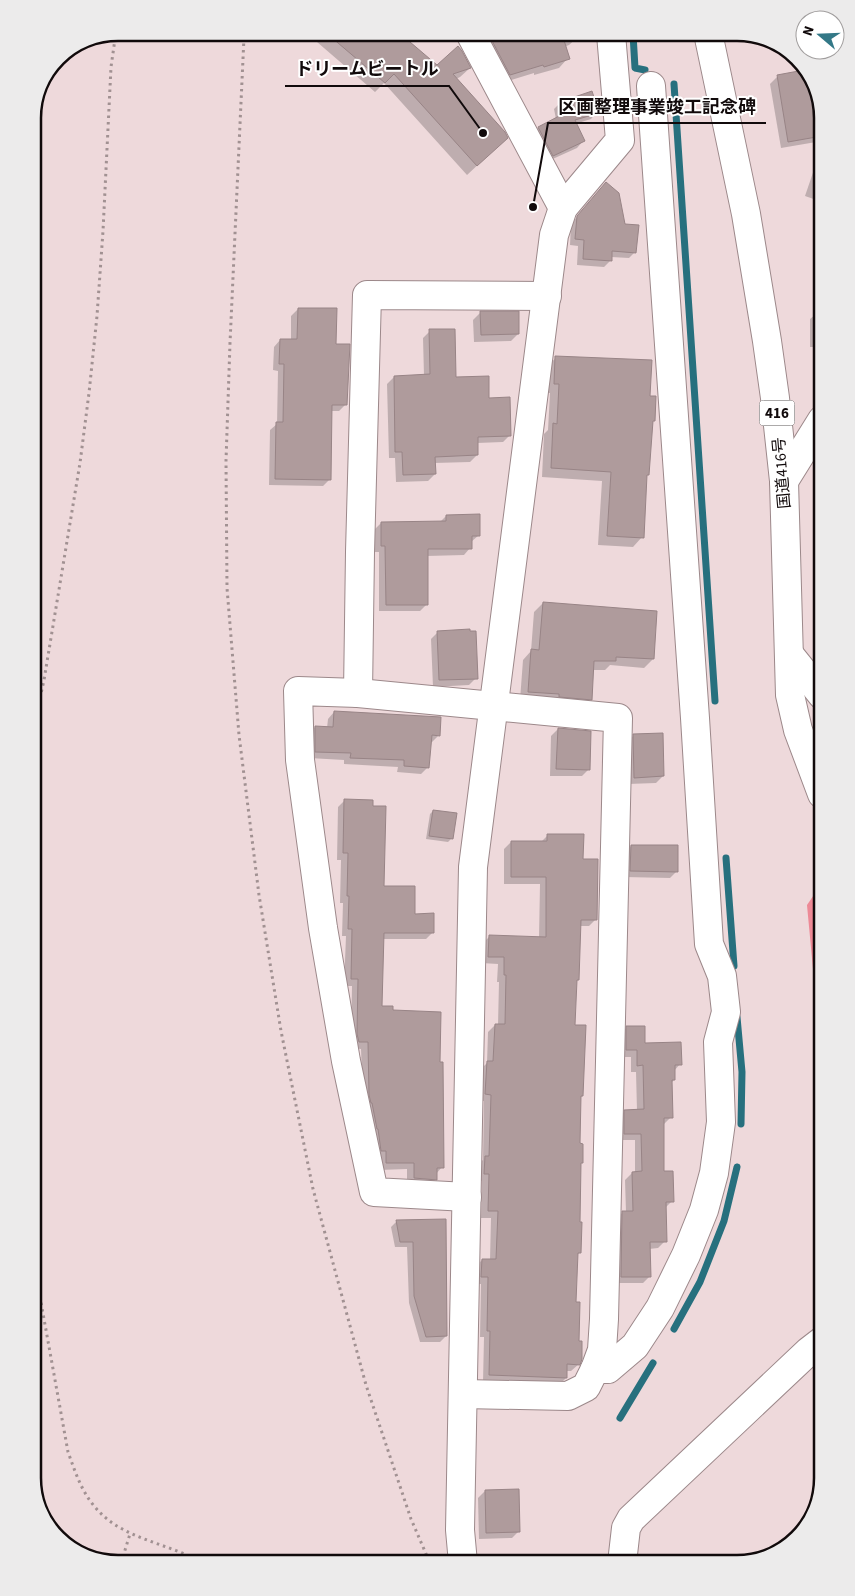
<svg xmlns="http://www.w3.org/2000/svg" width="855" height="1596" font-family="'Source Sans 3','Noto Sans JP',sans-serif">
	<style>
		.forest { fill: #ed8996 }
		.shadow { fill: #0003 }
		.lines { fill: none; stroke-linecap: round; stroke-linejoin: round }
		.stream { stroke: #27707e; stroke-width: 7 }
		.building { fill: #af9b9c; stroke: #988486 }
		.minor-casing { stroke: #9c888a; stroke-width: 30 }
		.highway-casing { stroke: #9c888a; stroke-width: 30 }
		.path { stroke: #a19192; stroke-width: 3; stroke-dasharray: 2.5 4; stroke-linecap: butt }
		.minor { stroke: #fff; stroke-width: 28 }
		.highway { stroke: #fff; stroke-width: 28 }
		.labels { text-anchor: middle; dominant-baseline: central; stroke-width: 4; stroke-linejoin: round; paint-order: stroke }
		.shield { fill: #fff; stroke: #585454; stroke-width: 1 }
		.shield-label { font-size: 15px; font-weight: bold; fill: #110a0b }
		.street-label { font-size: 16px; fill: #110a0b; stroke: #fff }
		.rim { fill: none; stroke: #110a0b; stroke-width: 2.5 }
		.leader { fill: none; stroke: #110a0b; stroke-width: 2 }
		.callout-dot { fill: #110a0b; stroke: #fff; stroke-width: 2 }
		.callout-label { font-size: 18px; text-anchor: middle; font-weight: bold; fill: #110a0b; stroke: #fff; stroke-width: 4; stroke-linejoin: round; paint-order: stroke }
	</style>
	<rect width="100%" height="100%" fill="#eed9db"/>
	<polygon class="forest" points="822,883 822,1027 817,1012 807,905"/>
	<g class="shadow">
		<polygon points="578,34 579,36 569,45 564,47 568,58 559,68 534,75 534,73 501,83 477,35"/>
		<polygon points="401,36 437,66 470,68 460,77 456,79 497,147 467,175 384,83 375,92 317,42 322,37"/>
		<polygon points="762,40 770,43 763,44"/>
		<polygon points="778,76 816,85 822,119 822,141 781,148 770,84"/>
		<polygon points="560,103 597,112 591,119 575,124 583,141 577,148 546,162 532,135 538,128 556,119 554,109"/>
		<polygon points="822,146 822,202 805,196"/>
		<polygon points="600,190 624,225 635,252 629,258 611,257 610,261 604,267 577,265 578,246 570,245 571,224"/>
		<polygon points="822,271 822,285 818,283"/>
		<polygon points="822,294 822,347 810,347 810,319 816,314"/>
		<polygon points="298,309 335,345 346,404 339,411 331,411 330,479 323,486 269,485 270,430 277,424 278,371 273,370 274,347 280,340 291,340 291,316"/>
		<polygon points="481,312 518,334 511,341 474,342 473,320"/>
		<polygon points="430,331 455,379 510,435 503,442 477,443 477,455 470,462 434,463 435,474 428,481 396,482 395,458 389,458 387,384 394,377 424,376 423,338"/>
		<polygon points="556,358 649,397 652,422 648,474 646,477 642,537 633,547 598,545 602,481 542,477 544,434 548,430 550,393 545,393 546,367"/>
		<polygon points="446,516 479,535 471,542 470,548 464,555 427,556 427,604 420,611 379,611 379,552 375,552 374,530 381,523 440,522"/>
		<polygon points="543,603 653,659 644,668 610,665 605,670 592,670 591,699 582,708 520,700 523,660 531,651 534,612"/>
		<polygon points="438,632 476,678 469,685 433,687 431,639"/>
		<polygon points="334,712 438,736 432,742 430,742 428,767 421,774 397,772 398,767 344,764 344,760 309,758 308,734 315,727 327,728 328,719"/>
		<polygon points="558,729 589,769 582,776 550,776 551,736"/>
		<polygon points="634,735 663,776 656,783 628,784 627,743"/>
		<polygon points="345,800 383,888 433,932 426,939 382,939 380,1007 391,1011 439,1064 442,1167 436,1174 436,1179 429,1186 407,1185 407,1169 379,1170 363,1102 361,1049 352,1048 351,1041 352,986 344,986 346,936 342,936 343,903 340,903 341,860 337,860 338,807"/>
		<polygon points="433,811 452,838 448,842 426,839 430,814"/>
		<polygon points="548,835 582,861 596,919 589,926 579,926 578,980 575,982 574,1026 582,1096 580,1098 580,1252 576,1256 575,1303 579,1364 571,1371 566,1371 566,1378 559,1385 483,1382 484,1337 480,1337 481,1284 474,1284 475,1267 482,1260 490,1260 491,1218 481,1218 482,1181 478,1180 478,1164 483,1160 484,1101 479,1101 480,1070 487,1063 488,1032 495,1025 498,1025 499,982 497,982 498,964 481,963 482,944 489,937 539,938 540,884 504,884 504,849 511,842 541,842"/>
		<polygon points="631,846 676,872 670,878 624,877 625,853"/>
		<polygon points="627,1027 644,1044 680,1064 674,1071 674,1080 671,1083 671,1117 664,1124 663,1124 663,1172 672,1201 665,1208 665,1241 658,1248 649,1249 650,1276 643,1283 615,1283 616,1219 623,1212 626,1212 625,1180 632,1173 635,1173 635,1140 618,1140 618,1118 625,1111 637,1111 636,1072 631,1072 631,1057 620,1057 620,1034"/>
		<polygon points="444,1220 446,1336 440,1342 420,1342 409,1303 407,1247 395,1247 391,1227 397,1221"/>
		<polygon points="485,1491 519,1531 512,1538 479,1539 478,1498"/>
	</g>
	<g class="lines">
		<g class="stream">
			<polyline points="633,34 635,68 645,70"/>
			<polyline points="674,84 715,701"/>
			<polyline points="726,858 734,966"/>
			<polyline points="737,1017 742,1072 741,1124"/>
			<polyline points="674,1329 700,1282 724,1221 737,1167"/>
			<polyline points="620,1418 653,1363"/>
		</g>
	</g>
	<g class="building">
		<polygon points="562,34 570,59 544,67 543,65 510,75 489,35"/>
		<polygon points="403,36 437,65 458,46 462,51 471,68 453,74 505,132 508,138 477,166 394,74 385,83 331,37"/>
		<polygon points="804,70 816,85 822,118 822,136 788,142 777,75"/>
		<polygon points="592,91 599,113 575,120 585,141 553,156 538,127 563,114 560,102"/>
		<polygon points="606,182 619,193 625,224 639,225 636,253 612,251 612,261 583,259 584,240 575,239 577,216"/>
		<polygon points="298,308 337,308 336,344 350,344 347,405 332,405 331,480 275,479 276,422 283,422 284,364 279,364 280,339 297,339"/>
		<polygon points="480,311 519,311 519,334 481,335"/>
		<polygon points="429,329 455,329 456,377 489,376 489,398 510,397 511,436 478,437 478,455 435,457 436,474 403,475 402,452 395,452 394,376 430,374"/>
		<polygon points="555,356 652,360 650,396 656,396 655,421 653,421 649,475 647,475 644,538 607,536 611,472 551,468 553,423 557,424 559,384 554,384"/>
		<polygon points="480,514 480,536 472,536 472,549 428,549 428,605 386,605 385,546 381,546 381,522 446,521 446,515"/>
		<polygon points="543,602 657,611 654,659 616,657 616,661 594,661 592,700 559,697 559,694 528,692 531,649 539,650"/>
		<polygon points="470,629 470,631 476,631 478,679 439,680 437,631"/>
		<polygon points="334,711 441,717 440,736 432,735 429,768 404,766 404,760 350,758 351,753 315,752 315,726 333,727"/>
		<polygon points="558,728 591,731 590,770 556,769"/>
		<polygon points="663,733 664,776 634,778 633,734"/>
		<polygon points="344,799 373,800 373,806 386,806 384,886 415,886 415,914 434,913 434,933 384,933 382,1006 393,1006 393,1010 441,1012 440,1062 443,1062 444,1168 437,1168 437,1180 414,1178 414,1163 386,1163 386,1151 381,1151 378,1129 377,1129 372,1103 371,1103 369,1095 368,1042 359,1042 357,1034 358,979 351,979 352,929 348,929 349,896 347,896 348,853 343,853"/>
		<polygon points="433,810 457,813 453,839 429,836"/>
		<polygon points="547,834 584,834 583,859 598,859 597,920 581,920 579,980 577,980 575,1025 586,1025 583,1096 581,1096 580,1143 583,1144 583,1163 581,1163 580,1222 582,1222 581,1253 578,1253 576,1302 580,1302 579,1341 582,1341 582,1359 580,1365 567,1364 567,1378 489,1375 490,1331 487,1331 488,1277 481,1277 482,1259 496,1259 498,1211 488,1211 489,1174 484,1174 485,1156 489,1156 491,1095 485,1094 487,1061 493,1061 495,1024 505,1024 506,975 504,975 504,957 488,957 489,935 546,937 546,877 511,877 511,841 547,841"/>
		<polygon points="631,845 678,845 678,872 630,871"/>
		<polygon points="626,1026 645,1026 645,1043 681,1042 682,1065 675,1065 675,1080 672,1080 673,1118 664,1118 664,1171 673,1171 674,1202 666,1202 667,1242 650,1242 651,1277 621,1277 622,1211 633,1211 632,1172 642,1171 641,1134 624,1134 624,1110 644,1109 643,1065 637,1066 637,1050 626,1050"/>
		<polygon points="446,1219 447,1336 426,1337 414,1296 413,1242 400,1242 396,1220"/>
		<polygon points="519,1489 520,1532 486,1533 485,1490"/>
	</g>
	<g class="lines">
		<g class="minor-casing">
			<g id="minor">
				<polyline points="471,35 563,208"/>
				<polyline points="784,481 822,420"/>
				<polyline points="789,654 822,695"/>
				<polyline points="358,693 360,552 367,295 547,296"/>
				<polyline points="595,1369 608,1369 635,1346 660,1308 686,1255 704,1210 714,1173 721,1122 718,1042 726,1012 722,976 709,944 695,718 651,86"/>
				<polyline points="463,1394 568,1396 586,1387 595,1369 602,1350 604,1319 618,718 358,693 298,691 300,760 323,928 346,1061 374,1192 467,1197"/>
				<polyline points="463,1563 460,1530 473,867 554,235 563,208 620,140 611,34"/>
				<polyline points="622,1563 626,1528 631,1519 809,1351 822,1341"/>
			</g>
		</g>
		<g class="highway-casing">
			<polyline id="highway" points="708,33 746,214 767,341 775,398 784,481 790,695 798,730 822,794"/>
		</g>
		<g class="path">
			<polyline points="244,37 230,343 226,461 227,588 239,735 259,895 281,1031 313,1189 366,1385 411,1519 430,1563"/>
			<polyline points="33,730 44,680 80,463 89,393 97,316 103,231 111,67 115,39"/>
			<path d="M33,1258L68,1452C75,1471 81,1491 95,1507C117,1534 151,1540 182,1553C189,1556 196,1560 203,1563"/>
			<polyline points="121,1563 130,1534"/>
		</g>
		<use href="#minor" class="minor"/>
		<use href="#highway" class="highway"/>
	</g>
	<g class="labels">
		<rect class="shield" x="759.5" y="400.5" width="35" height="25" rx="4"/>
		<g class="shield-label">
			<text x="777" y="413">416</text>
		</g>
		<g class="street-label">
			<text transform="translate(782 473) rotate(-95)">国道416号</text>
		</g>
	</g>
	<path d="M0 0H855V1596H0ZM118 41H737A77 77 0 0 1 814 118V1478A77 77 0 0 1 737 1555H118A77 77 0 0 1 41 1478V118A77 77 0 0 1 118 41Z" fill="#ecebeb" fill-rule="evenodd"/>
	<path class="rim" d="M118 41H737A77 77 0 0 1 814 118V1478A77 77 0 0 1 737 1555H118A77 77 0 0 1 41 1478V118A77 77 0 0 1 118 41Z"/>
	<path class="leader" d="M483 133L449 86H285M533 207L548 123H766"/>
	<g class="callout-dot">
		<circle cx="483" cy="133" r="5"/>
		<circle cx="533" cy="207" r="5"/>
	</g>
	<g class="callout-label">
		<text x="367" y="75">ドリームビートル</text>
		<text x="657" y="113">区画整理事業竣工記念碑</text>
	</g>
	<g transform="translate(820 35) rotate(289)"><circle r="24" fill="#ffffff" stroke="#a09d9d"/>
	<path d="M0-4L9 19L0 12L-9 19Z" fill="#337887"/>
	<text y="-8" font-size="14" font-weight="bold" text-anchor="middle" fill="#110a0b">N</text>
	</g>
</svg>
